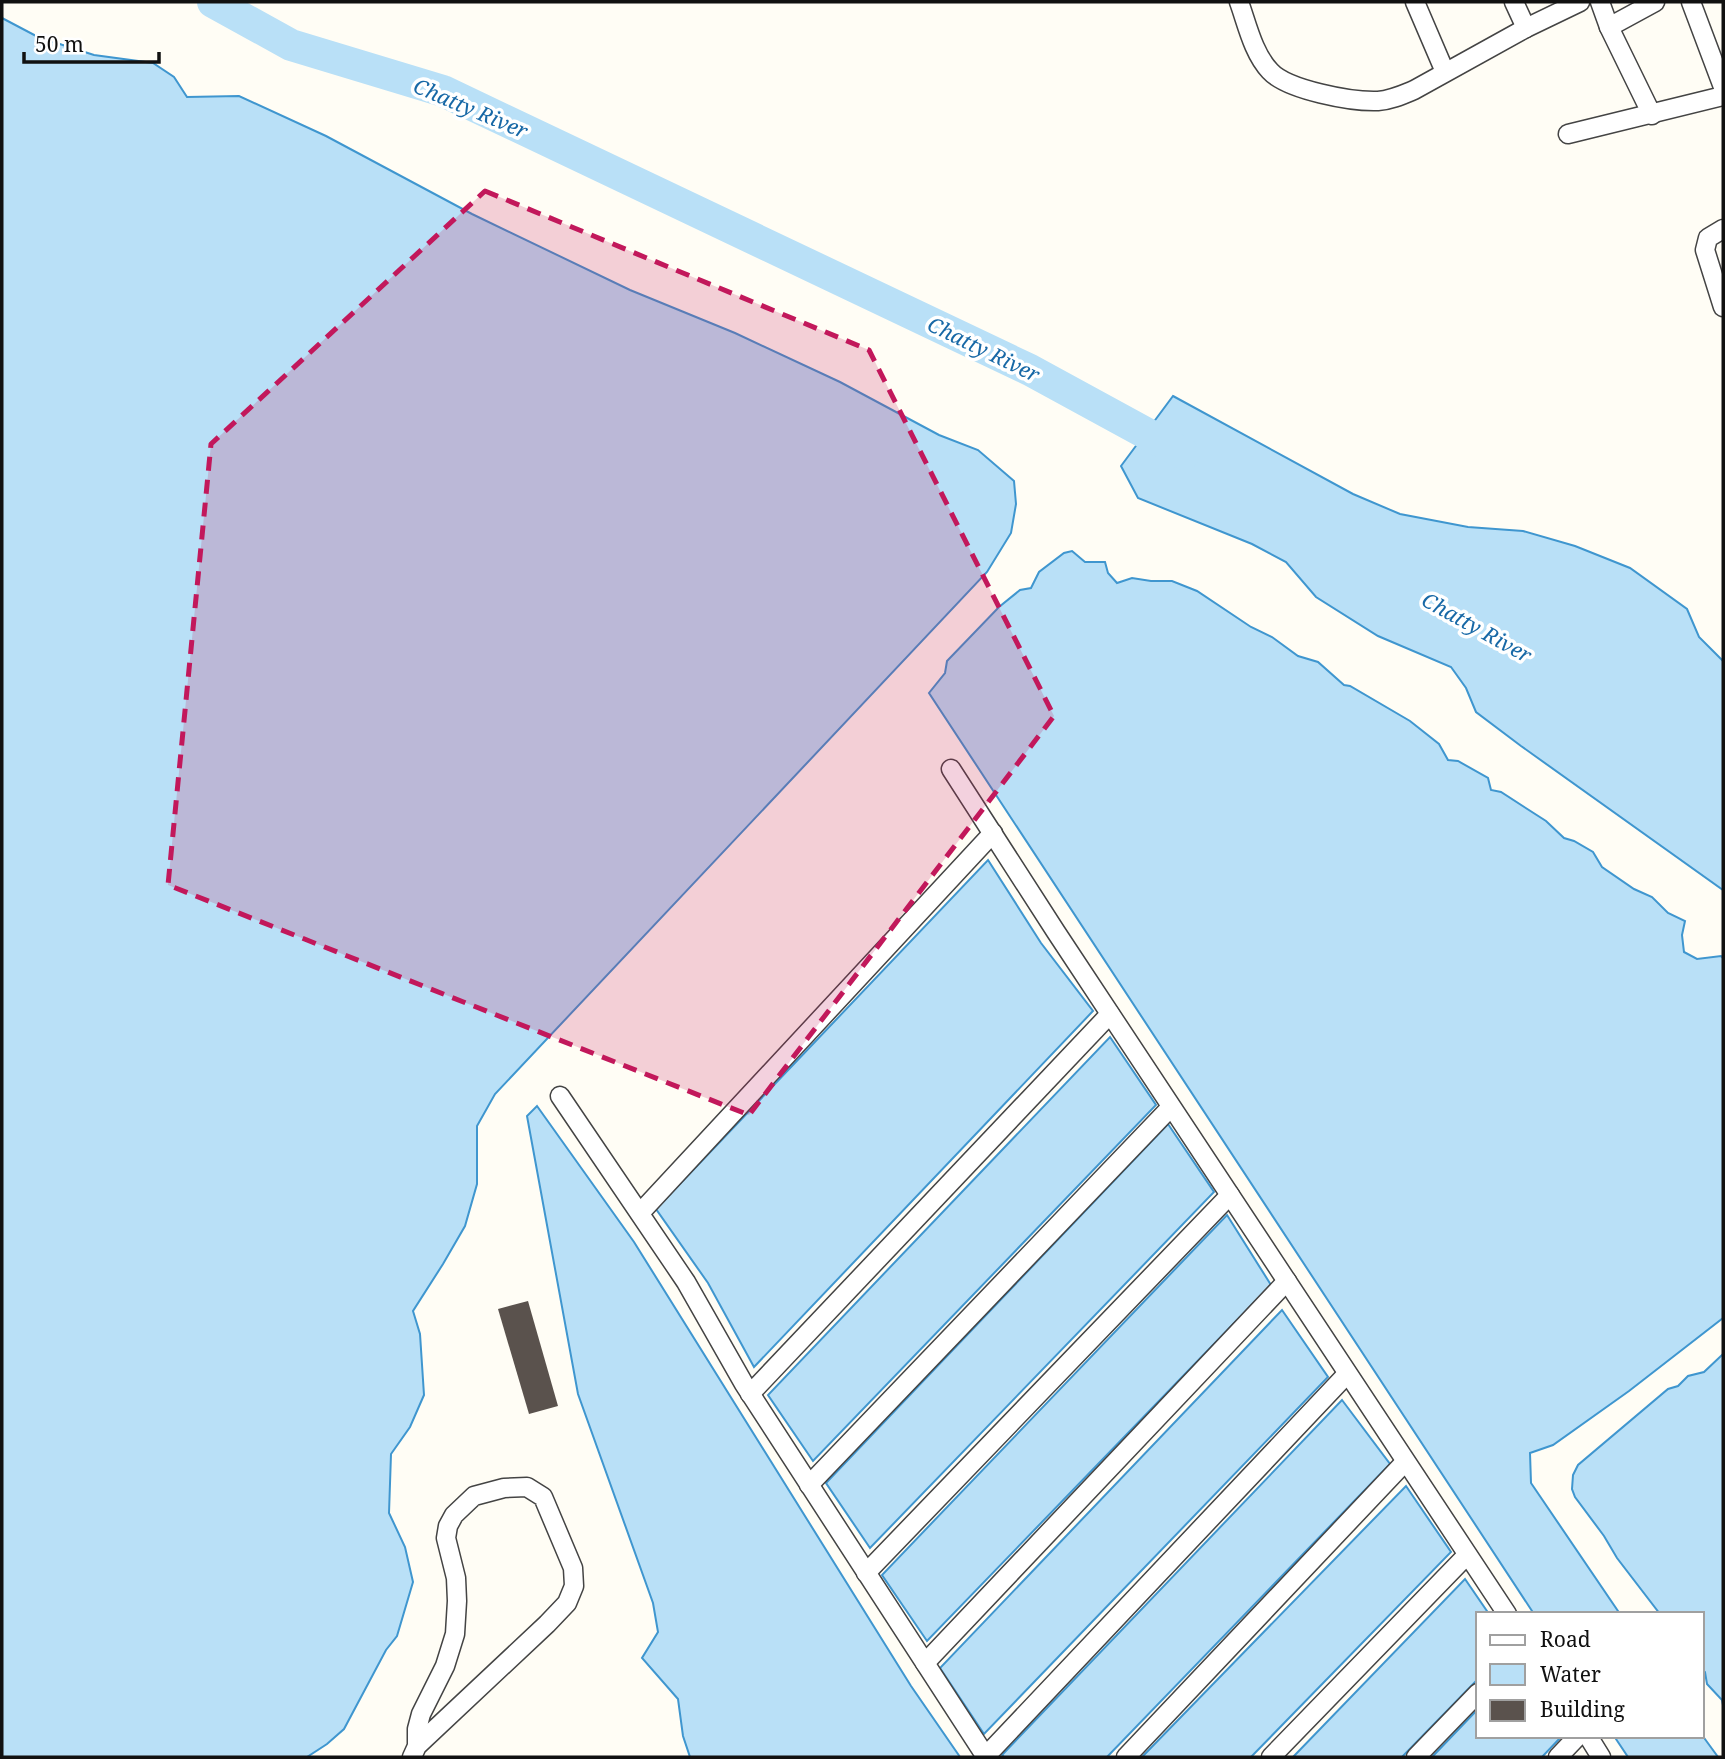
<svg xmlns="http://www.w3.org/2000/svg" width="1725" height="1759" font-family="'Noto Serif',serif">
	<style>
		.water { fill: #b9e0f7; stroke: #3f96cf; stroke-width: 2 }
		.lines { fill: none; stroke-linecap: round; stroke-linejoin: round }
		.river { stroke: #b9e0f7; stroke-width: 32 }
		.building { fill: #5a524d }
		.minor-casing { stroke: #444; stroke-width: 21 }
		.minor { stroke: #fff; stroke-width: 18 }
		.marked { fill: #c2185b; fill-opacity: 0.2; stroke: #c2185b; stroke-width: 5; stroke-dasharray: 14 9; stroke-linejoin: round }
		.labels { text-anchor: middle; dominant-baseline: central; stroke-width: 7; stroke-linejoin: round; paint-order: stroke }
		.water-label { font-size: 21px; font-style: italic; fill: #1768a6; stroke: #fff }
	</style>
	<rect width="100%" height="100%" fill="#fffdf5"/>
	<g class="water">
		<polygon points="2,18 38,37 94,55 153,63 174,77 187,97 239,96 326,136 472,214 630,290 735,333 840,382 939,435 978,450 1014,481 1016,504 1011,533 987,572 495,1094 477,1126 477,1184 465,1226 443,1264 413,1311 420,1334 424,1395 410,1427 391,1454 389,1513 405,1547 413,1582 397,1636 386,1650 344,1729 327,1744 307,1757 2,1757"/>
		<polygon points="1173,396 1353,494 1400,514 1468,527 1523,531 1575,546 1630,568 1687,609 1699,637 1723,661 1723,890 1521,746 1476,712 1466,688 1451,667 1378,636 1316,597 1286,562 1252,544 1138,498 1121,466"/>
		<polygon points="1072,551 1085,562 1105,562 1108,573 1117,583 1132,578 1151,581 1172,581 1197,591 1251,627 1272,637 1298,656 1318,662 1344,685 1350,686 1410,721 1439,744 1448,760 1458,761 1488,778 1491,790 1501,792 1546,821 1564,838 1574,841 1593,852 1602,867 1634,889 1652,897 1668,913 1685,921 1682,935 1684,952 1697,959 1721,956 1723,958 1723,1318 1629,1391 1553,1445 1530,1453 1531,1483 1620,1614 1534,1614 929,693 945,673 947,661 999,607 1020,590 1031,588 1039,572 1064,553"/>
		<polygon points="988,860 1041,943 1093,1011 754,1367 708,1283 656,1209"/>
		<polygon points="1110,1037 1156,1105 813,1461 768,1395"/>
		<polygon points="537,1106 634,1242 911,1686 960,1757 690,1757 683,1736 678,1699 642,1658 658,1632 653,1603 578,1394 527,1116"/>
		<polygon points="1168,1124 1214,1192 870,1548 826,1483"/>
		<polygon points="1227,1215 1271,1285 927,1641 882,1575"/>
		<polygon points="1282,1310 1328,1377 984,1734 940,1668"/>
		<polygon points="1723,1354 1723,1705 1722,1700 1707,1684 1705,1672 1702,1670 1702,1614 1660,1614 1617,1558 1604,1536 1575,1497 1572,1489 1573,1475 1578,1465 1668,1389 1678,1386 1688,1376 1704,1372"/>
		<polygon points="1342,1400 1390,1464 1107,1757 1004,1757 1002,1755"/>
		<polygon points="1406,1486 1451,1552 1251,1757 1142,1757"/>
		<polygon points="1465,1579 1489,1614 1478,1614 1478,1679 1402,1757 1293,1757"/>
		<polygon points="1478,1709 1478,1736 1562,1736 1542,1757 1432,1757"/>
		<polygon points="1702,1735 1718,1757 1628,1757 1614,1736 1702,1736"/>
	</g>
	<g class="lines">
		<polyline class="river" points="213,2 291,45 443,91 1030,370 1184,454"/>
	</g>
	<polygon class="building" points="528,1301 558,1406 529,1414 498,1309"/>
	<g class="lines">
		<g class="minor-casing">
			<g id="minor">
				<path d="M1239,2C1247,24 1253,53 1270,71C1287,90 1352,102 1378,101C1391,100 1402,95 1414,90L1526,28L1580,2"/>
				<polyline points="1415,2 1445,72"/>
				<polyline points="1514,2 1526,28"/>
				<polyline points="1600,2 1609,27 1652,115"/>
				<polyline points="1691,2 1723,87"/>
				<polyline points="1609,27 1655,2"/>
				<polyline points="1568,134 1723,96"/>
				<polyline points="1723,229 1708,238 1705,250 1723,307"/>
				<polyline points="951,769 1056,932 1507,1614"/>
				<polyline points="560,1096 686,1282 744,1384 986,1757"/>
				<polyline points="640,1213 993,833"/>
				<polyline points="750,1394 1110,1014"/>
				<polyline points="809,1485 1171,1107"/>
				<polyline points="866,1573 1230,1195"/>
				<polyline points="925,1663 1287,1281"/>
				<polyline points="1588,1736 1601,1757"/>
				<polyline points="412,1757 417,1746 417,1729 421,1714 445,1666 455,1634 457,1601 456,1578 446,1538 448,1526 454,1515 474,1496 504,1488 527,1487 543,1497 573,1568 574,1586 567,1603 547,1624 417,1746"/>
				<polyline points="985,1757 1347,1374"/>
				<polyline points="1126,1757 1405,1462"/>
				<polyline points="1271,1757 1467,1555"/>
				<polyline points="1416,1757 1478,1693"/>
				<polyline points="1558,1757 1578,1736"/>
			</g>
		</g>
		<use href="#minor" class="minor"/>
	</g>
	<path class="marked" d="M485,191L869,350L1054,716L749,1115L168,885L211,444Z"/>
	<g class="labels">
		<g class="water-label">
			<text transform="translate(471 108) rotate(23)">Chatty River</text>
			<text transform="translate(984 349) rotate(26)">Chatty River</text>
			<text transform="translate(1477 627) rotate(29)">Chatty River</text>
		</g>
	</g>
	<rect width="1725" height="1759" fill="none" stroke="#111111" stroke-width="7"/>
	<rect x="1476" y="1612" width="228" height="126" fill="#ffffff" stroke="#a0a0a0" stroke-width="2"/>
	<rect x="1490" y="1635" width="35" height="10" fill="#ffffff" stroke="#a0a0a0" stroke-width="2"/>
	<text x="1540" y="1647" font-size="21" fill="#111111">Road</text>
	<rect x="1490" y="1664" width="35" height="21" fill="#b9e0f7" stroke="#a0a0a0" stroke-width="2"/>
	<text x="1540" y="1682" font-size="21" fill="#111111">Water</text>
	<rect x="1490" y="1700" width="35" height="21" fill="#5a524d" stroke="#a0a0a0" stroke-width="2"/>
	<text x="1540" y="1717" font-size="21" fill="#111111">Building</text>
	<path d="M24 52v10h135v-10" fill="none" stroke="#111111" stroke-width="3.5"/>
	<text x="35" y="52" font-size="21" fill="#111111" stroke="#ffffff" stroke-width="5" paint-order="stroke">50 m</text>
</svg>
